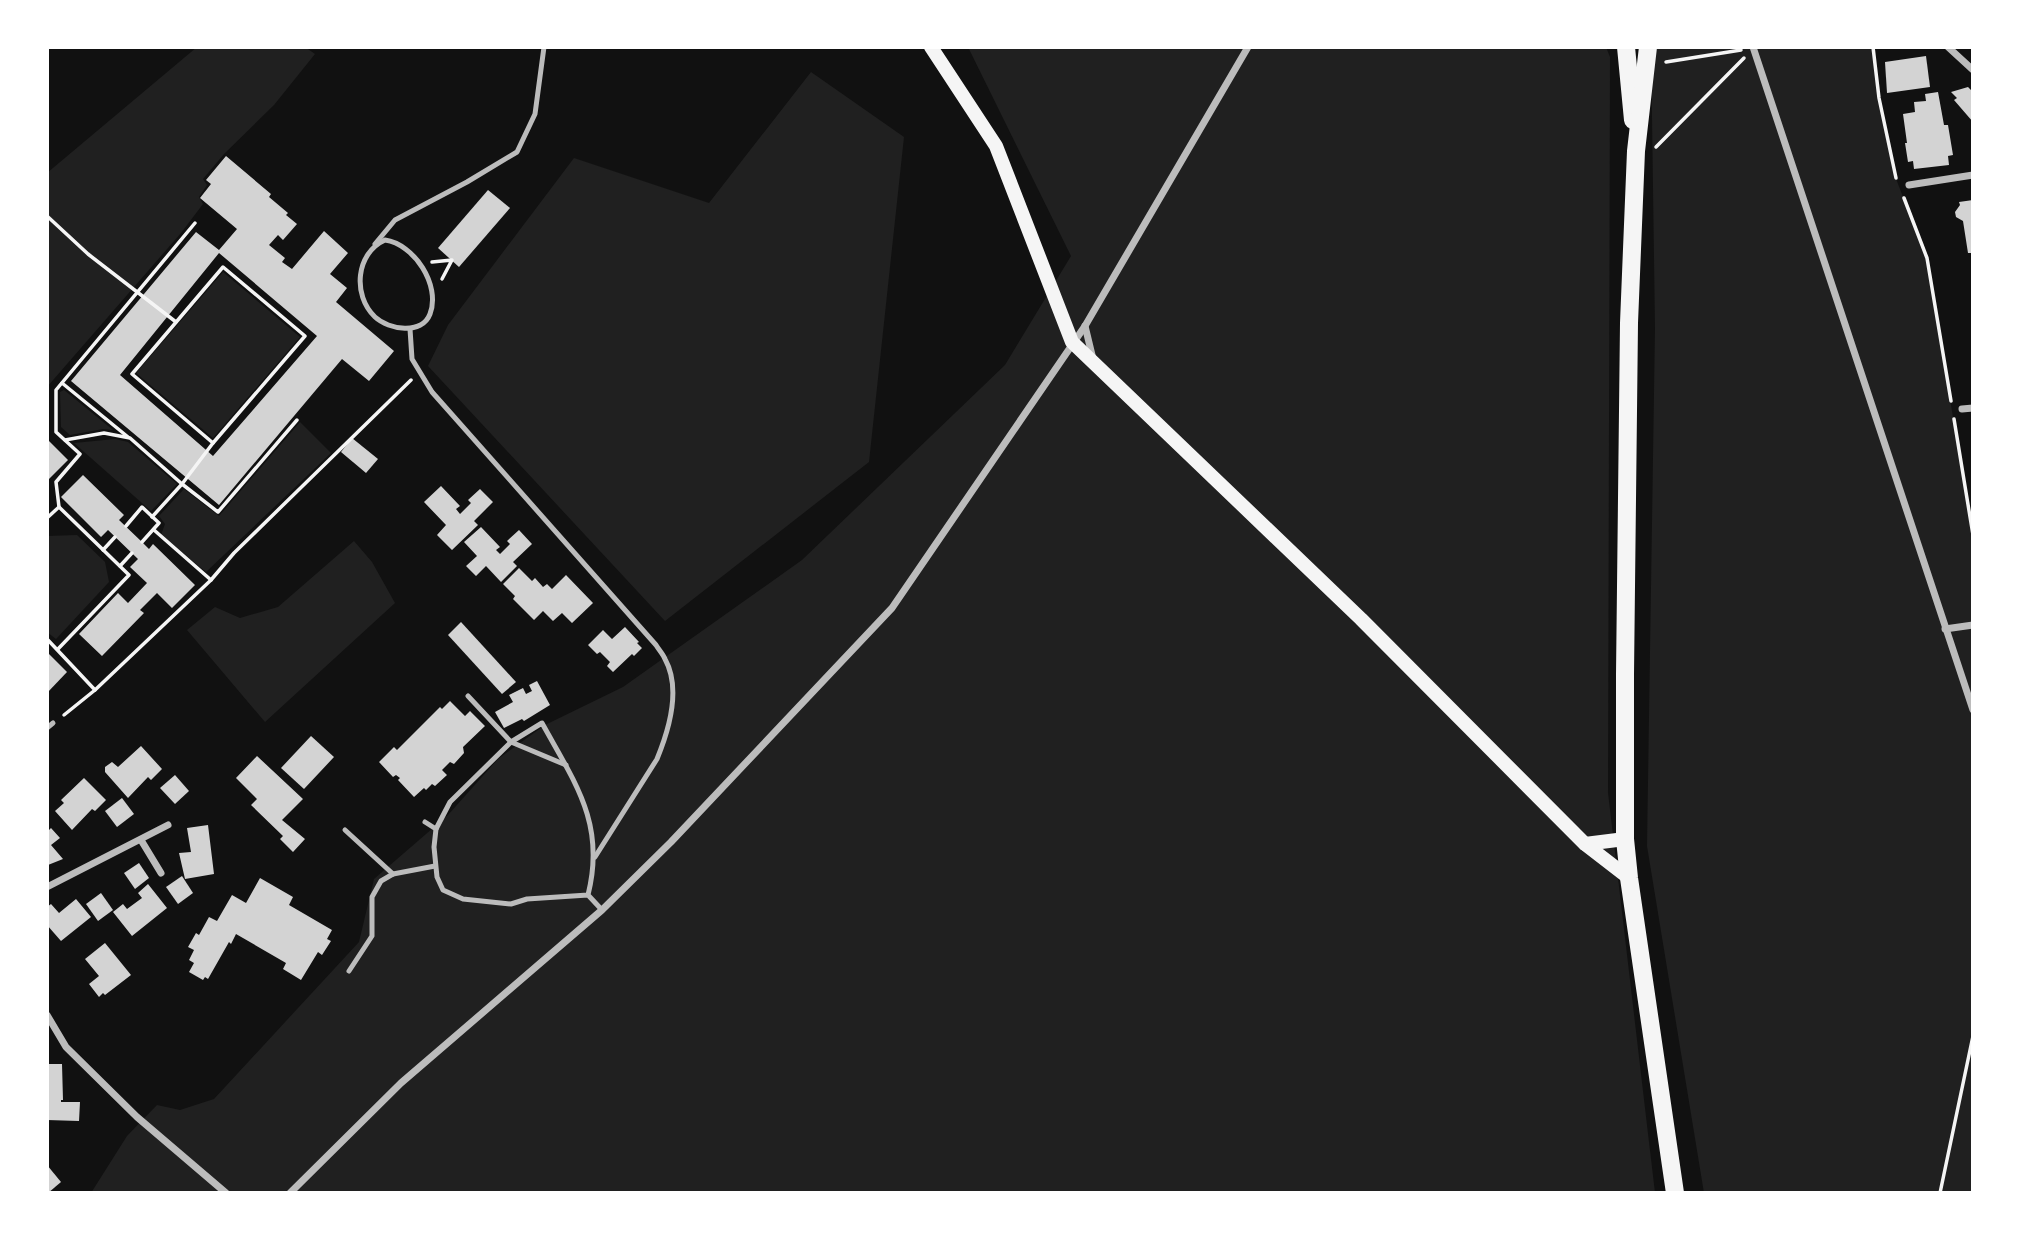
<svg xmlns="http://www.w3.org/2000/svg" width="2020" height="1240" font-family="'Roboto Condensed',sans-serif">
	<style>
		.green { fill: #202020 }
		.building { fill: #d3d3d3; fill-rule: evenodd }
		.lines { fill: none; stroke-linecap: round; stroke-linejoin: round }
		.path { stroke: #f5f5f5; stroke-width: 3.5 }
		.service { stroke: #bcbcbc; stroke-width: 5 }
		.minor { stroke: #bcbcbc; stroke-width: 7 }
		.secondary { stroke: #f5f5f5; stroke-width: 14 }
		.primary { stroke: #f5f5f5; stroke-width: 18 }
	</style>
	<rect width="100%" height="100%" fill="#111"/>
	<g class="green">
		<polygon points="197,47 305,47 315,54 274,105 224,154 203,179 207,185 199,197 203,204 181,233 47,387 47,173"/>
		<polygon points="968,47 1606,47 1610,57 1608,793 1655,1193 91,1193 127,1136 157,1105 180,1110 214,1099 359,942 374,879 448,815 498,759 545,725 623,687 802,560 1005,365 1071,256"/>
		<polygon points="1651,47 1873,47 1878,98 1893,171 1927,259 1973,539 1973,1193 1704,1193 1647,846 1655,328"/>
		<polygon points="811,72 904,137 869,462 665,621 428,366 448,325 574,158 709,203"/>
		<polygon points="223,272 300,337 213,438 136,373"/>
		<polygon points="64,390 113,430 103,429 70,435 61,427 60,392"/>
		<polygon points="300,422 331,453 206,572 161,535 165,524 159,516 184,489 219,516"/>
		<polygon points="115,439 128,442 177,484 151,511 74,443"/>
		<polygon points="77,535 105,562 109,582 56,639 47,632 47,536"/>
		<polygon points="354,541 372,562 395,603 265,722 187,630 215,607 240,618 278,607"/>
	</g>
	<g class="building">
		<polygon points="1926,56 1930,87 1887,93 1885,62"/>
		<polygon points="1968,87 1973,92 1973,122 1954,100 1957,98 1951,92"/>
		<polygon points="1938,92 1944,125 1948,125 1953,155 1948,156 1949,165 1914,169 1913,161 1908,162 1905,143 1907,143 1903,114 1915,112 1914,102 1926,101 1925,94"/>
		<path d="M226,156L271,194L269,197L288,213L286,215L297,224L283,240L278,235L269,245L285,258L282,262L292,269L324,231L348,253L330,274L347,288L336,302L394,351L369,381L342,359L219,505L71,381L196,232L219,250L237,229L200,198L211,184L206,180ZM219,253L317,336L213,456L120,375Z"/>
		<polygon points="488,190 510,208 459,267 438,248"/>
		<polygon points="1973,200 1973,253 1968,253 1963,221 1956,217 1955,212 1960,205 1959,202"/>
		<polygon points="352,438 378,459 366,473 341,452"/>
		<polygon points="47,439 68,460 47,481"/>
		<polygon points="83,475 124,515 119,520 142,542 149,549 153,544 195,585 172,608 157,593 140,610 144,613 102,656 79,634 118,593 128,603 147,583 130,567 138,559 108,530 101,537 61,497"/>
		<polygon points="441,486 460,506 456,509 460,514 471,503 468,500 480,489 493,502 474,521 478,525 452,550 437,535 446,525 424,502"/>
		<polygon points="481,527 500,547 496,550 500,554 510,544 507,541 519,530 532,544 513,562 517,566 501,582 486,566 476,576 466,566 477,556 464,542"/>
		<polygon points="519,568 532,581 535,578 543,587 547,584 552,589 566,575 593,603 572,623 562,613 553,621 543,611 534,620 513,599 515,596 503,584"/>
		<polygon points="461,622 516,682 502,694 448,635"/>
		<polygon points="625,627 639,642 637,643 642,648 634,656 632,654 613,672 607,666 610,662 600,652 597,654 588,645 603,630 612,639"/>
		<polygon points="47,652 67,672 47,693"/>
		<polygon points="537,681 550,705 524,721 522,719 504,728 495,712 513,702 509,695 523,688 526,694 532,691 529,685"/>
		<polygon points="450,701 465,716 470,711 485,726 463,747 464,753 454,764 450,762 442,770 447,775 435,786 432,784 426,790 424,788 414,797 398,780 400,778 396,775 393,777 379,762 394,747 397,750 440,707 442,709"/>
		<polygon points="311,736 334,757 304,789 281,768"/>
		<polygon points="141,746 162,769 151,780 148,777 128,798 105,772 105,767 112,762 118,767"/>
		<polygon points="257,756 303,799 282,820 305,839 293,852 280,839 283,836 251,805 257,799 236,778"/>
		<polygon points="175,775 189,791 175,804 160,788"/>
		<polygon points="84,778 106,800 95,811 92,809 72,830 55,811 64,803 61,800"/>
		<polygon points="122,798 134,814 117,827 105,811"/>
		<polygon points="208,825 214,874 185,879 179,853 191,852 187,828"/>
		<polygon points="51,828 60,838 51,845 63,859 48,865 47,832"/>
		<polygon points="139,863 149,878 135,889 124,873"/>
		<polygon points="182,876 193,893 178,904 166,887"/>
		<polygon points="260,878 293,897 289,905 332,930 327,939 331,941 322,955 318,952 301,980 283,969 286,963 236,934 231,944 229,942 208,979 205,977 203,980 189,972 194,963 189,960 194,950 188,947 196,933 199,935 209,917 217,921 232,895 246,903"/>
		<polygon points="148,884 167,908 132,936 113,912 123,904 127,909 142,898 138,893"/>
		<polygon points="101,893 113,910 98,921 86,904"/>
		<polygon points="76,899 91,917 61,941 47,925 47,907 51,904 59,913"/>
		<polygon points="105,943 131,975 105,995 103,993 99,997 89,984 99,976 85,959"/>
		<polygon points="47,1064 62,1064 63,1100 61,1100 61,1102 80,1102 79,1121 47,1120"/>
		<polygon points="47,1165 61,1182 48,1193 47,1193"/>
	</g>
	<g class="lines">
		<g class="path">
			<polyline points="1873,47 1879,98 1896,178"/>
			<polyline points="1666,62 1741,50"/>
			<polyline points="1656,147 1744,58"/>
			<polyline points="1904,198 1927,258 1951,401"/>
			<polyline points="47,216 88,254 176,322"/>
			<polyline points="432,262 452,260 442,279"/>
			<polygon points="223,267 305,336 213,443 132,374"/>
			<polyline points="62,383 128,437"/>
			<polyline points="1954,419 1973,535"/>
			<polyline points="65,440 104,433 130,438 182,484 218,512 297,420"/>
			<polyline points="59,507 56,482 80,454 56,432 56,390 195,223"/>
			<polyline points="152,517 182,484 213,443"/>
			<polyline points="47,518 59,507 129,575 58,649"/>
			<polyline points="126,526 142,507 159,523 142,542"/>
			<polyline points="154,530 211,580"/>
			<polyline points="103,550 115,537"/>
			<polyline points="120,566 132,553"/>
			<polyline points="47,639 95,690 64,715"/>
			<polyline points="95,690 211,580 234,553 411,380"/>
			<polyline points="1940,1193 1973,1036"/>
		</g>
		<g class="service">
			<path d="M385,240C414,244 441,285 430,314C422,335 389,330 375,317C352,295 356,253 385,240Z"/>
			<polyline points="375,244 395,220 467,182 517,152 535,114 544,47"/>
			<path d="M410,329L412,359L432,392L656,645C659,650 663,654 665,659C681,688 669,730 657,759L595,857"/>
			<polyline points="468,696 511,742 566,765"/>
			<polyline points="47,728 53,723"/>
			<polyline points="425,822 436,829"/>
			<polyline points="345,830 393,874"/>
			<path d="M588,895C606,824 575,783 542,723L511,742L450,802L436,829L434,847L437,877L443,890L463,899L511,904L527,899L588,895L602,910"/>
			<polyline points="349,971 372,936 372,897 381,881 393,874 435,866"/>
		</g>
		<g class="minor">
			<polyline points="1753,47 1973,710"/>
			<polyline points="1948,47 1973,70"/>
			<polyline points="1909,185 1973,175"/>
			<polyline points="1085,326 1093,359"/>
			<polyline points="1962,409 1973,408"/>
			<polyline points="1945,629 1973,625"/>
			<polyline points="141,840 161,873"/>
			<polyline points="47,887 168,825"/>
			<polyline points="47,1015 66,1047 137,1117 226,1193"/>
			<polyline points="290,1193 401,1083 602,910 671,842 892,608 1085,326 1248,47"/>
		</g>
		<g class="secondary">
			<polyline points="931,47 996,146 1072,342 1361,619 1585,844 1629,878"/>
			<polyline points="1585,844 1625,839"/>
		</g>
		<g class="primary">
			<polyline points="1626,47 1633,120"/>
			<polyline points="1648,47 1636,151 1629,323 1625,675 1625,839 1629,878 1675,1193"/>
		</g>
	</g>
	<rect width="2020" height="1240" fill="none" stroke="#ffffff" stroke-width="98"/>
</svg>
